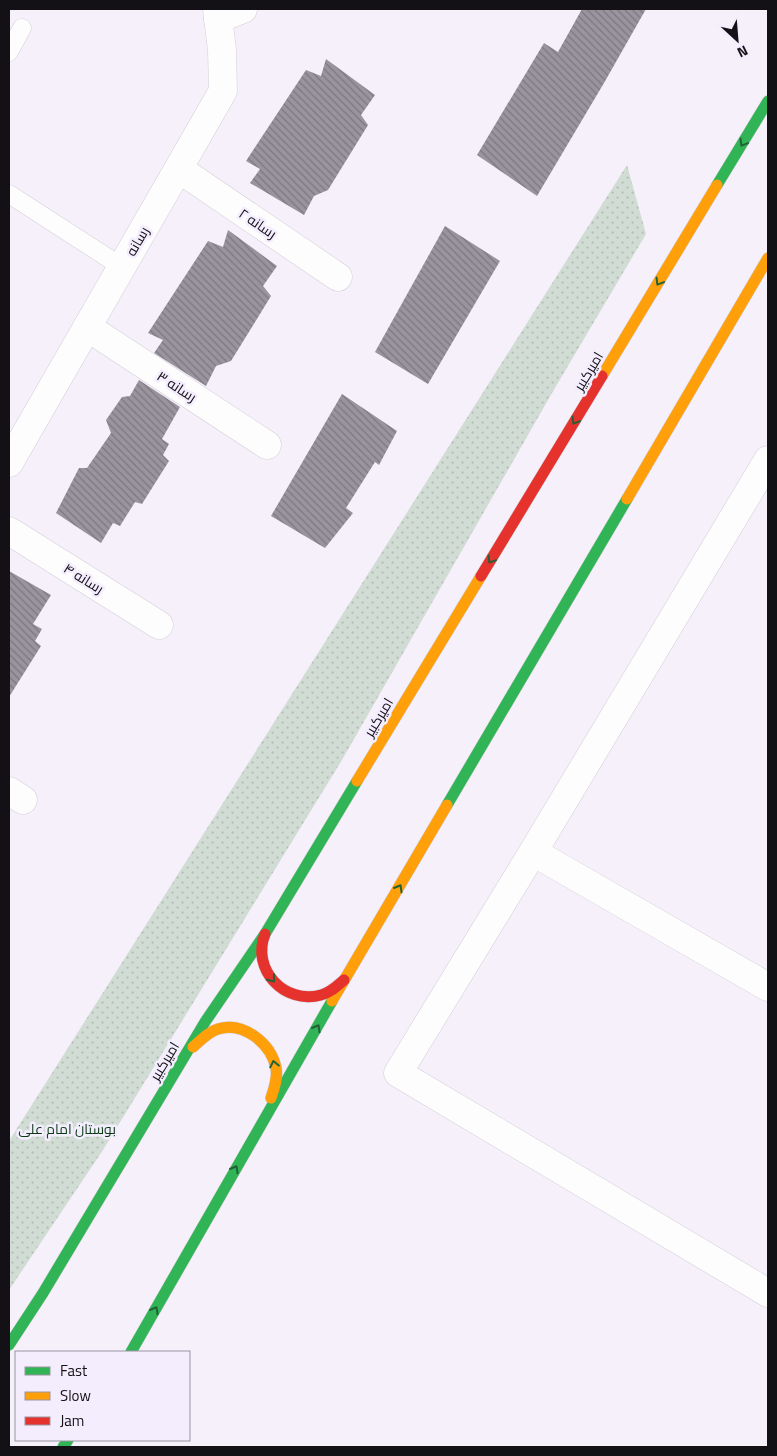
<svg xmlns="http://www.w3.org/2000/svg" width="777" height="1456" font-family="'Titillium Web',Cairo,sans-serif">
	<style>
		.grass { fill: url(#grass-dots) }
		.building { fill: url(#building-back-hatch) }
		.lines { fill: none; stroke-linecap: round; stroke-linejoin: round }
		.lane-casing { stroke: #d2ced6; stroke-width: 19 }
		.street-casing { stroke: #d2ced6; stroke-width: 29 }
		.fast-casing { stroke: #d2ced6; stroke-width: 12 }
		.slow-casing { stroke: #d2ced6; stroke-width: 12 }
		.jam-casing { stroke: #d2ced6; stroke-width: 12 }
		.lane { stroke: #fefdfe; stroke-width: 18 }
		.street { stroke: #fefdfe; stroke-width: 28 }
		.fast { stroke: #30b455; stroke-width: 11 }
		.slow { stroke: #ff9f0a; stroke-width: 11 }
		.jam { stroke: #e5322d; stroke-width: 11 }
		.oneway { stroke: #226236 }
		.labels { text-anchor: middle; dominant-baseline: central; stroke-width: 5; stroke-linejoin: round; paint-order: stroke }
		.street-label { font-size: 14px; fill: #131016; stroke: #f4edfd }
		.park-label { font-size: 14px; fill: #0b3b13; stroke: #f4edfd }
	</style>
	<defs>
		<pattern id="grass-dots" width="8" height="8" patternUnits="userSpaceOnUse" patternTransform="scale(1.25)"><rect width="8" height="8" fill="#d1ddd4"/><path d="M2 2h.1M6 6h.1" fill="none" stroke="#b3bdb5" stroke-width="1.8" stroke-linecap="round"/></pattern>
		<pattern id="building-back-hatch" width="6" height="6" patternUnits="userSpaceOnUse" patternTransform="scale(1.25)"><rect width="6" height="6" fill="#99949e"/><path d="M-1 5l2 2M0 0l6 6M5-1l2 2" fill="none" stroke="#7c7780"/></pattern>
	</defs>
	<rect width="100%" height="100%" fill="#f5f0fa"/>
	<polygon class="grass" points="627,165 646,234 552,393 342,760 103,1150 9,1290 9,1141"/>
	<g class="building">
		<polygon points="582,9 646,9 604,83 537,196 477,155 544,43 558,52"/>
		<polygon points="326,59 375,95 361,115 368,125 328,190 314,196 304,215 250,183 260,169 246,161 306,70 321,76"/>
		<polygon points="445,226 500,261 428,384 375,352"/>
		<polygon points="228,230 277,266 263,286 271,296 231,361 216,366 206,386 154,353 163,340 148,333 208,241 223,247"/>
		<polygon points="139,380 180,407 162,439 169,444 163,455 169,461 142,504 135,502 120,526 113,523 101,543 56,513 79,468 87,468 111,433 106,420 122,397 130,396"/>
		<polygon points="342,394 397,431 379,465 375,462 346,508 353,513 325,548 271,516"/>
		<polygon points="9,571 51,595 33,624 42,629 35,641 41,646 9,697"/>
	</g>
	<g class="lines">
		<g class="lane-casing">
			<g id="lane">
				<polyline points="9,52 22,28"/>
				<polyline points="9,194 122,267"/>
			</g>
		</g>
		<g class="street-casing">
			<g id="street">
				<polyline points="218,19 243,9"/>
				<polyline points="179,169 338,277"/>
				<polyline points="87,327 267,445"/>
				<polyline points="768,460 533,852 398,1073 768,1293"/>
				<polyline points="9,463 223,91 222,50 217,9"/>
				<polyline points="9,531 159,625"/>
				<polyline points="9,791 23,800"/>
				<polyline points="533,852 768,987"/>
			</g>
		</g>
		<g class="fast-casing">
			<g id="fast">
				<polyline points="717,185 768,101"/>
				<polyline points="447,805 627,499"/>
				<polyline points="9,1345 43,1293 205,1022 265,934 357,781"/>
				<polyline points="131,1352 332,1001"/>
				<polyline points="63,1447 68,1440"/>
			</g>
		</g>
		<g class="slow-casing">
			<g id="slow">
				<polyline points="602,376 717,185"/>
				<polyline points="627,499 768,258"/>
				<polyline points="357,781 481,576"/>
				<polyline points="332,1001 447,805"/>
				<path d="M193,1047C201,1040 208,1032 218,1029C243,1021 271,1043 276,1068C278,1078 274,1089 271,1098"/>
			</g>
		</g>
		<g class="jam-casing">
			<g id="jam">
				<polyline points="481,576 602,376"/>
				<path d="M265,934C251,969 284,1005 321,995C330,993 337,986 344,980"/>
			</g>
		</g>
		<use href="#lane" class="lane"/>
		<use href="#street" class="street"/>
		<use href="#fast" class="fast"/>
		<use href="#slow" class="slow"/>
		<use href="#jam" class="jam"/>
	</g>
	<defs><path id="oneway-chevron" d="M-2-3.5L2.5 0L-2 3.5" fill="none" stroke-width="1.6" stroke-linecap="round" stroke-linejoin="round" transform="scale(1.25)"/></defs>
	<g class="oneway">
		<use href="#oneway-chevron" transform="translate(743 143) rotate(121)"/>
		<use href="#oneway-chevron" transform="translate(659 282) rotate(121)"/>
		<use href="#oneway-chevron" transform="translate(575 421) rotate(121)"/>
		<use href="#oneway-chevron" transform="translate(491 560) rotate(121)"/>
		<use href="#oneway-chevron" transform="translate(399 888) rotate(-60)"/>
		<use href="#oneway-chevron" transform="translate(272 979) rotate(52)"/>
		<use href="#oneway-chevron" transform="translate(317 1028) rotate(-60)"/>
		<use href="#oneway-chevron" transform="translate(274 1064) rotate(-102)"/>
		<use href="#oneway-chevron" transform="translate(235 1169) rotate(-60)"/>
		<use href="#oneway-chevron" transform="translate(155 1310) rotate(-60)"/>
	</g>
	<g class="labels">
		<g class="street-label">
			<text transform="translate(258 223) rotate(34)">رسانه ۲</text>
			<text transform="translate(137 241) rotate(-60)">رسانه</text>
			<text transform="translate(588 371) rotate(-59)">امیرکبیر</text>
			<text transform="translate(177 386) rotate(33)">رسانه ۳</text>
			<text transform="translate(84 578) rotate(32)">رسانه ۴</text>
			<text transform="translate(378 717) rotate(-59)">امیرکبیر</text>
			<text transform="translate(164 1061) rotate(-59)">امیرکبیر</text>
		</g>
		<g class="park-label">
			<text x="67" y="1128">بوستان امام علی</text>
		</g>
	</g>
	<rect width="777" height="1456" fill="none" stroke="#131016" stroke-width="20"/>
	<rect x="15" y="1351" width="175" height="90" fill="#f4edfd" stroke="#9a95a1"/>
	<rect x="25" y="1367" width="25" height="8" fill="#30b455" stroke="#9a95a1"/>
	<text x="60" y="1376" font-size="15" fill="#131016">Fast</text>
	<rect x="25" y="1392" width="25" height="8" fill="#ff9f0a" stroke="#9a95a1"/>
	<text x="60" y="1401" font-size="15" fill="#131016">Slow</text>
	<rect x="25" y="1417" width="25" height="8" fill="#e5322d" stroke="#9a95a1"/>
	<text x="60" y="1426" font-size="15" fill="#131016">Jam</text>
	<g transform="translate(737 40) rotate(154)" stroke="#f4edfd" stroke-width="4" paint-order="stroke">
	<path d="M0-4L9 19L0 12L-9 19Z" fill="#131016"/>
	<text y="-8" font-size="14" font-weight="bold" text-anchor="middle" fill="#131016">N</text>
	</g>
</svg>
